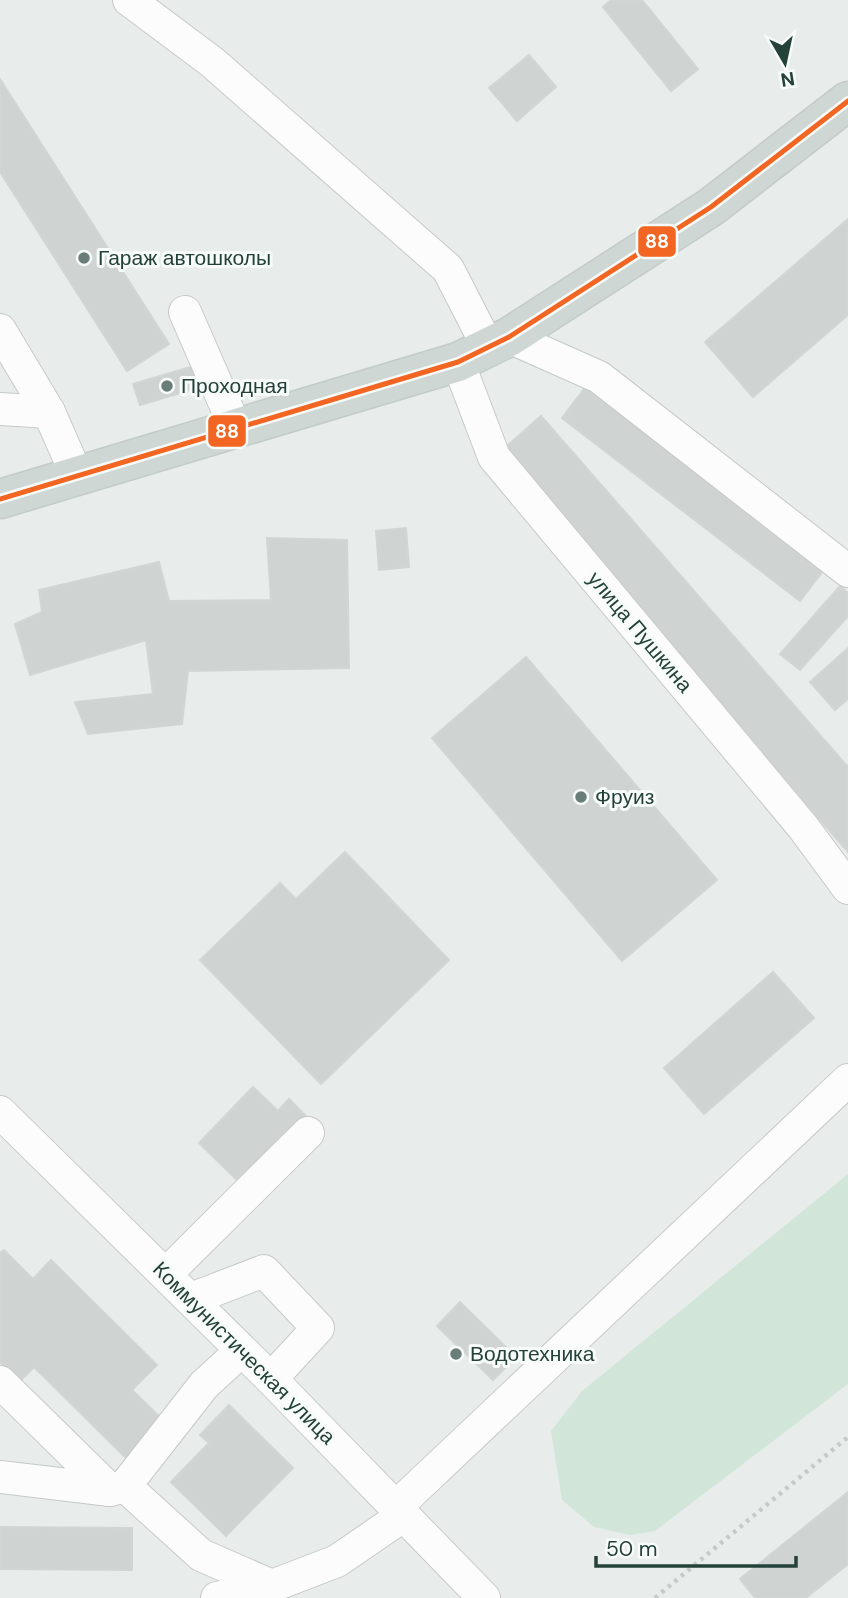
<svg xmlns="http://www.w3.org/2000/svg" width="848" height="1598" font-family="'DM Sans',sans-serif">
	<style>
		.pitch { fill: #d1e6d8 }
		.building { fill: #cfd4d2; stroke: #d1d6d4; stroke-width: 2 }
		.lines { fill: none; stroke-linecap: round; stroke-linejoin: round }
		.minor-casing { stroke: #c5cac8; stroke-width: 34 }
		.major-casing { stroke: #c3ccc9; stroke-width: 41 }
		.path { stroke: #c3ccca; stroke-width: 4.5; stroke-dasharray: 3.5 5; stroke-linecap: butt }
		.minor { stroke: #fcfcfc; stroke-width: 32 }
		.major { stroke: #cfd7d5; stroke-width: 38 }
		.bus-1-casing { stroke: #f7fbf9; stroke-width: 10 }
		.bus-1 { stroke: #f26522; stroke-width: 5 }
		.poi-dot { fill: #697e78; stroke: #f7fbf9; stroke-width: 2.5 }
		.labels { text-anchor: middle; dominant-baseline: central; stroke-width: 6; stroke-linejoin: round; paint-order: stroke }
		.poi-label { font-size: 21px; fill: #24423a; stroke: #f7fbf9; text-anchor: start }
		.street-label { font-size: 21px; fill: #24423a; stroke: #f7fbf9 }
		.line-badge { stroke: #f7fbf9; stroke-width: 2.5 }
		.badge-label { font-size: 19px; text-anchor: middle; font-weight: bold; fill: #fff }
	</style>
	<rect width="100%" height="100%" fill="#e8edeb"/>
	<polygon class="pitch" points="848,1174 848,1384 655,1531 630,1535 594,1527 562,1500 551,1431 582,1391"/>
	<g class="building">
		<polygon points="611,0 642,0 698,69 671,91 603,7"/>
		<polygon points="529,55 556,87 517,121 489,88"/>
		<polygon points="0,79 169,344 127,371 0,172"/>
		<polygon points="848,219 848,315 753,397 705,342"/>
		<polygon points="194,366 200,387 140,405 133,384"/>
		<polygon points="591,380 829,563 800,601 562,418"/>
		<polygon points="541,416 848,767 848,852 499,453"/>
		<polygon points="406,528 409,567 379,570 376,531"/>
		<polygon points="267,538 347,540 349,668 188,671 182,724 88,734 75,702 153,694 146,640 30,675 15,624 42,612 39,590 159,562 169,601 271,600"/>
		<polygon points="840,586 848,593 848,616 800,670 780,654"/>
		<polygon points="848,648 848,699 835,710 810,682"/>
		<polygon points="526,657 717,880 622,961 432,738"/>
		<polygon points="345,852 449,960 321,1084 200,960 280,883 296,899"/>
		<polygon points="773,972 814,1018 704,1114 664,1068"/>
		<polygon points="253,1087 278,1111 289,1099 308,1118 242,1185 199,1143"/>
		<polygon points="4,1250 33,1279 51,1260 157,1365 132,1390 166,1423 129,1461 34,1367 20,1381 0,1362 0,1253"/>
		<polygon points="460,1302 516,1357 493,1380 437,1326"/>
		<polygon points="229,1405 293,1468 226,1536 171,1482 209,1443 200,1435"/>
		<polygon points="848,1492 848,1564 806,1598 755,1598 740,1579"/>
		<polygon points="0,1527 132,1528 132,1570 0,1569"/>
	</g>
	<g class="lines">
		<g class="minor-casing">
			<g id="minor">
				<polyline points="129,0 212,62 448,269 488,347"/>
				<polyline points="185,312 236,429"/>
				<polyline points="0,330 49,412 77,476"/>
				<polyline points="509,337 599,377 848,571"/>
				<polyline points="458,362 494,457 803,827 848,888"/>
				<polyline points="0,409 49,412"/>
				<polyline points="0,1112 271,1379 484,1598"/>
				<polyline points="166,1274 308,1133"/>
				<polyline points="191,1299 264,1271 318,1328 271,1379"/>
				<polyline points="241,1351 204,1385 125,1486 201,1555 272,1586"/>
				<polyline points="0,1382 110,1490 125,1486"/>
				<polyline points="0,1477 110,1490"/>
				<polyline points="396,1507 848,1080"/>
				<polyline points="217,1598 272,1586 337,1561 404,1515"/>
			</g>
		</g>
		<g class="major-casing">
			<polyline id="major" points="0,499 458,362 509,337 711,207 848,101"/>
		</g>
		<polyline class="path" points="655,1598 848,1437"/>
		<use href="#minor" class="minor"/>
		<use href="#major" class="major"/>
		<g class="bus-1-casing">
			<polyline id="bus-1" points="0,499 458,362 509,337 711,207 848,101"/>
		</g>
		<use href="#bus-1" class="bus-1"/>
	</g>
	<g class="poi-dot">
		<circle cx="84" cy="258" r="7"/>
		<circle cx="167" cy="386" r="7"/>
		<circle cx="581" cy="797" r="7"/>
		<circle cx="456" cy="1354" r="7"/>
	</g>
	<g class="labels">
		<g class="poi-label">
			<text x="98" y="258">Гараж автошколы</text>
			<text x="181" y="386">Проходная</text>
			<text x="595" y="797">Фруиз</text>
			<text x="470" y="1354">Водотехника</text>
		</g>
		<g class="street-label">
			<text transform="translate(640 632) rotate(50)">улица Пушкина</text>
			<text transform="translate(244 1353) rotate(45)">Коммунистическая улица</text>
		</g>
	</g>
	<g class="line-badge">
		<rect x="637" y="225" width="40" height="33" rx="7" fill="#f26522"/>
		<rect x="207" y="414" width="40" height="34" rx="7" fill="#f26522"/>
	</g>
	<g class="badge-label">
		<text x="657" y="248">88</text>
		<text x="227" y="438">88</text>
	</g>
	<g transform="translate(785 63) rotate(171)" stroke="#f7fbf9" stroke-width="5" paint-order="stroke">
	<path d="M0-5L12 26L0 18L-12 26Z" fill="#24423a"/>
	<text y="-10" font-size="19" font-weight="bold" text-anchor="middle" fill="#24423a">N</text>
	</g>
	<path d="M596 1556v10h200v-10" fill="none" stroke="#24423a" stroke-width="3.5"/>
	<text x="606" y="1556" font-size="21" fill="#24423a" stroke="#f7fbf9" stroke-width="5" paint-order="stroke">50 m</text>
</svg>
